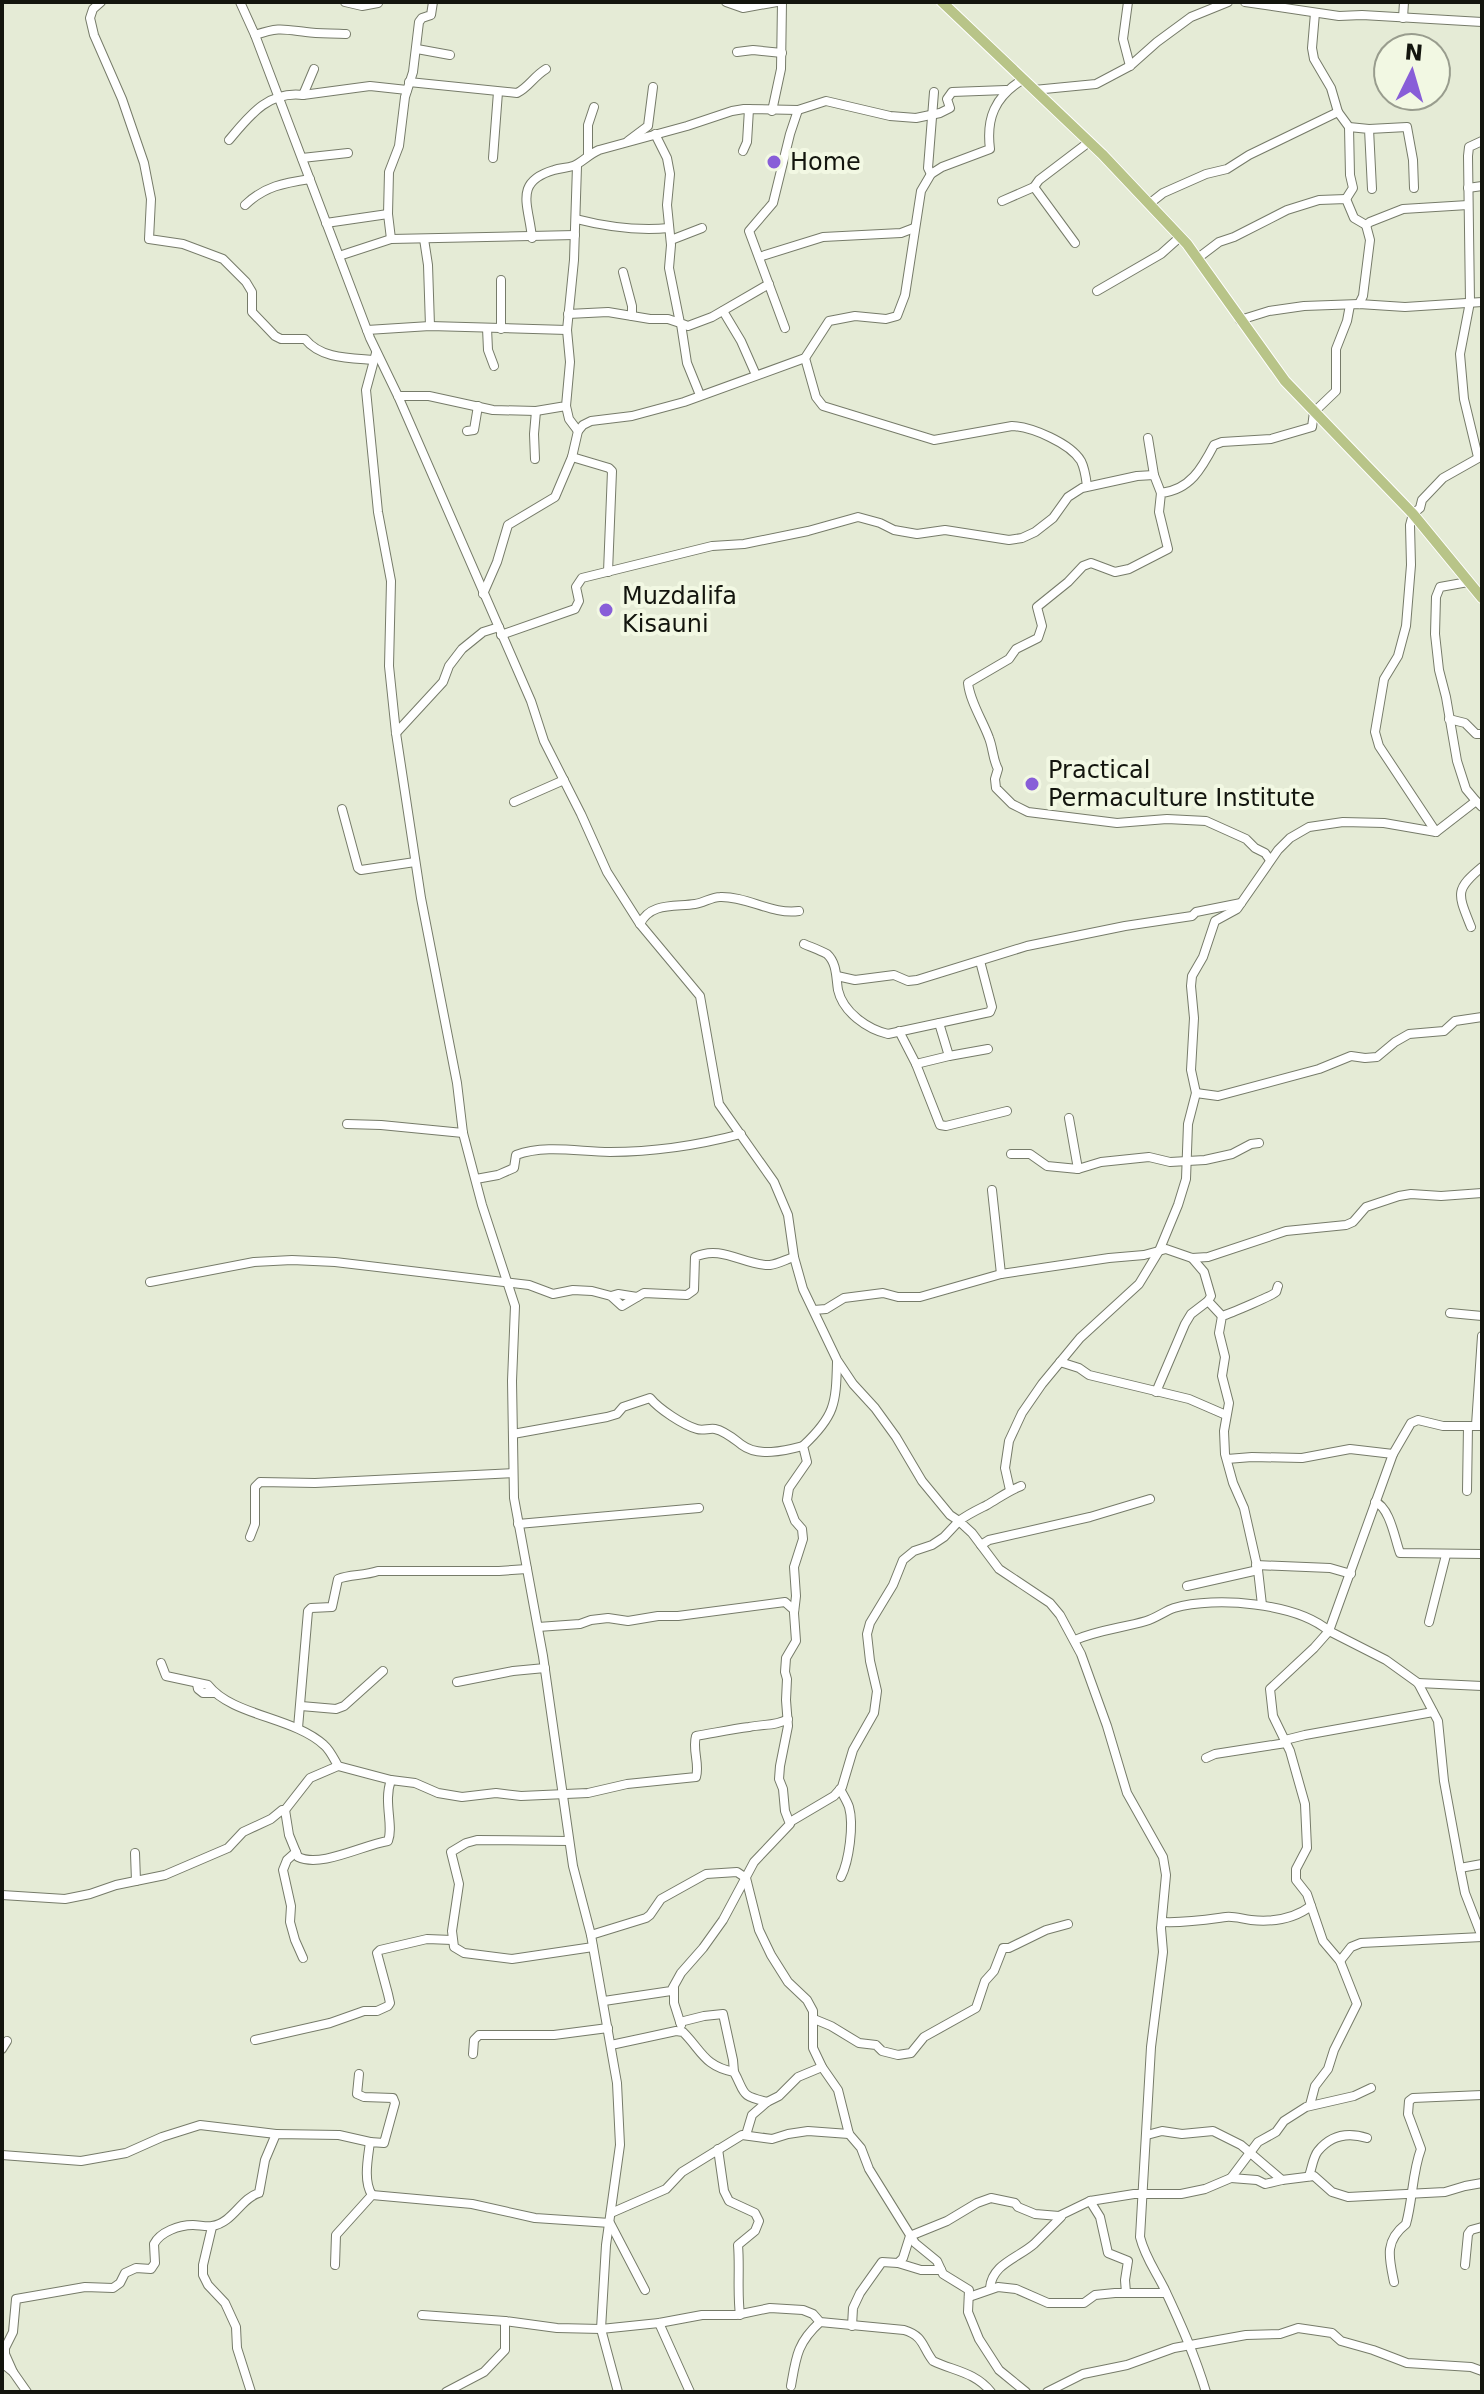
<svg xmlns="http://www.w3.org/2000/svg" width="1484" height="2394" font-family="'DejaVu Sans',sans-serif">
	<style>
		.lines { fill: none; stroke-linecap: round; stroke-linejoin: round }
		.minor-casing { stroke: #767b69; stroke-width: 10 }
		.major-casing { stroke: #fff; stroke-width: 12 }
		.minor { stroke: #fff; stroke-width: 8 }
		.major { stroke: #b8c488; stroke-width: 10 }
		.poi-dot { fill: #885ed8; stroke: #f2f8e3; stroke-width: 3 }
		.labels { text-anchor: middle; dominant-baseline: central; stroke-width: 8; stroke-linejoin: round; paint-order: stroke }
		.poi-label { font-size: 24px; fill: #13150e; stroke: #f2f8e3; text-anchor: start }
	</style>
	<rect width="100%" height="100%" fill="#e5ebd6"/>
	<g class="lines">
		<g class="minor-casing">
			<g id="minor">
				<path d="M101,2L93,9L90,18L94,35L122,99L144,163L151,199L149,239L183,244L223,259L246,282L252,292V312L275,336L281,339H305C321,359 350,358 374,360"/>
				<polyline points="240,2 255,35 370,338 398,396 531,701 544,741 581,814 607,872 640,924 700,996 719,1104 774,1182 788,1215 794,1257 803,1289 837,1360 853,1384 875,1408 896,1437 922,1481 950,1515 959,1521 944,1537 932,1545 914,1551 903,1560 893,1585 870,1623 867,1634 870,1661 877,1691 874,1713 853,1750 842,1787 834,1796 790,1822"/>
				<polyline points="345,2 362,6 378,3"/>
				<polyline points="726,2 743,8 777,2"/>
				<polyline points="1128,2 1123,39 1130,66"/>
				<polyline points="1245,2 1339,16 1362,15 1482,22"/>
				<polyline points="1315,13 1312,48 1314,59 1331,88 1338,112 1349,127 1369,129 1372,189"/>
				<polyline points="1403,18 1404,2"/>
				<path d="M255,35C279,27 282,29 306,32C319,34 333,33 346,34"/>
				<polyline points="417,49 450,55"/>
				<polyline points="737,52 753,50 782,53"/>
				<path d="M409,82L517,93C529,87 533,77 546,69"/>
				<polyline points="1034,90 1096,84 1130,66 1157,42 1191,17 1228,2"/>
				<polyline points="303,95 370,86 407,90"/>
				<polyline points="772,111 781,69 782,2"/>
				<polyline points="1369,129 1407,127 1413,160 1414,188"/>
				<polyline points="655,134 667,158 670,174 667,205 671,245 669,268 680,323 688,326 712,317 769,284"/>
				<path d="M229,140C250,115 268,91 303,95L314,69"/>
				<polyline points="628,141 648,126 653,87"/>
				<polyline points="743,151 747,142 749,109"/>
				<polyline points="588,155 588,125 594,107"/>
				<polyline points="302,158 348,153"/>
				<polyline points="493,158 498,92"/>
				<polyline points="931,174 928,168 934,92"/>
				<polyline points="1034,187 1075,243"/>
				<polyline points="1468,188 1482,186"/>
				<polyline points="1346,199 1353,188 1350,175 1349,127"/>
				<polyline points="1002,201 1034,187 1039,180 1089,142"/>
				<polyline points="1149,204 1163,193 1206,174 1227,169 1249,155 1338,112"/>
				<path d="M245,205C265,186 284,183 310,179"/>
				<path d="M576,219C607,227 636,231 669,228"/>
				<polyline points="326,223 388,214"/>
				<path d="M532,238C529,205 513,182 554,170C560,168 567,168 573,166C580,164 589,154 599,150L687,126L732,111L744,109L798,110L826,101L890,116L916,118L940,113L950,108L947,99L952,92L1006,90"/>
				<polyline points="391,239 388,214 389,172 399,146 405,97 413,72 419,22 422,18 431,15 433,2"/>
				<polyline points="424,239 428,265 430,326"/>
				<polyline points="671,240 702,228"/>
				<polyline points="339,256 391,239 575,235"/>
				<polyline points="759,257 823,237 901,233 914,228"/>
				<polyline points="1198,258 1219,242 1234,237 1287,210 1319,200 1346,199 1354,218 1366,225"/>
				<polyline points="623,272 632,306 632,316"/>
				<polyline points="501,280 501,329"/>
				<polyline points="1097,291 1161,254 1180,237"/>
				<polyline points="1359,304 1363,296 1370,240 1366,225 1370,222 1403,209 1468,205"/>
				<polyline points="723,311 741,341 756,375"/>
				<polyline points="568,314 608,312 650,319 668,319 680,323"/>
				<polyline points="1240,320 1269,311 1304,306 1359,304 1405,307 1482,302"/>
				<polyline points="681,324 687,363 700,395"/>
				<polyline points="487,328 488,350 494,366"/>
				<polyline points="785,328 749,231 773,203 790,134 798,110"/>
				<polyline points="367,330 430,326 567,330"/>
				<polyline points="376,353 366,390 378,512 391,581 389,666 396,733 421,898 457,1083 463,1133 482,1205 515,1306 512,1381 514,1498 543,1656 573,1866 591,1935 617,2083 620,2145 606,2245 601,2329 618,2392"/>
				<path d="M805,358L816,397L823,406L934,440L1012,426C1032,427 1070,443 1081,461C1085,469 1086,478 1087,486"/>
				<polyline points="398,396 429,396 493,410 536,411 566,406 570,362 567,330 574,260 577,166"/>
				<polyline points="566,406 569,419 578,431"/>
				<polyline points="467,431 474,430 478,406"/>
				<polyline points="1148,438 1154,475"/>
				<polyline points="572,457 609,468 612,471 608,572"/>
				<polyline points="1478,457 1464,399 1460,354 1470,302 1468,156 1469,147 1482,141"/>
				<polyline points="535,459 534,434 536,411"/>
				<polyline points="1468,582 1440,587 1436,597 1435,634 1439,670 1446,697 1457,761 1466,789 1476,801"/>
				<path d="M483,594L497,562L508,525L555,497L572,457L578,431L583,425L591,421L632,416L684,402L805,358L829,321L855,316L886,319L897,316L905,295L921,191L931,174L942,167L990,149C986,118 995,97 1022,80"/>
				<polyline points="501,635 575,609 579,601 576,587 582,578 712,546 744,544 808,531 858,517 880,523 894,530 917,534 945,530 1009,540 1022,538 1035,532 1053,518 1068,497 1082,488 1137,476 1154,475 1161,493"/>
				<polyline points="1449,719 1465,723 1476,734 1482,734"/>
				<polyline points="396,733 443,682 449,666 462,649 483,632 499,627"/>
				<polyline points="514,802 564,780"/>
				<polyline points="342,809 358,868 361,870 415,862"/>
				<polyline points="1436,832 1379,746 1375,732 1384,679 1398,656 1406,626 1411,565 1410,525 1413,514 1420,508 1422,500 1443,478 1482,456"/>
				<path d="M1270,860L1265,853L1255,848L1246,839L1206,821L1167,819L1117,823L1028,812L1012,804L996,788L995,779L998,769C993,760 993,748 989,738C983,721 970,702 968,683L1009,659L1016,649L1038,638L1042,626L1037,607L1068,582L1083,566L1091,563L1115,572L1129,569L1168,549L1159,512L1161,493C1190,490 1202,468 1214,445L1222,442L1271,439L1312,427L1314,412L1336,391V349L1347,321L1350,305"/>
				<path d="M640,924C650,902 676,907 695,904C703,903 712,897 720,897C747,896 772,915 799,911"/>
				<path d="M1471,927C1458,894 1454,890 1482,867"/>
				<path d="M804,944C811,947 820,950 827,954C837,963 836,978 838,990C843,1012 867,1029 888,1034L990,1012L992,1007L980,961"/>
				<polyline points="837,976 855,980 894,975 908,981 917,980 1027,946 1125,926 1192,916 1196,912 1241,903"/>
				<polyline points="939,1023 949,1056"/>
				<polyline points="899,1031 916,1064 949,1056 988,1049"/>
				<polyline points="916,1064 940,1125 946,1126 1007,1111"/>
				<polyline points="1196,1093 1191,1070 1194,1018 1191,986 1192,976 1203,957 1215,921 1237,909 1278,850 1290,838 1309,827 1343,822 1384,823 1436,832 1476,801 1482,807"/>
				<polyline points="1069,1118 1078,1169"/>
				<polyline points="347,1124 381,1125 463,1133"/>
				<polyline points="1011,1154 1030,1154 1047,1166 1078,1169 1101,1162 1149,1157 1170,1162 1205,1160 1232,1154 1251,1144 1259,1143"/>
				<path d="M476,1179L498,1175L514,1168L516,1155C546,1144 580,1152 610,1152C654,1152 699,1145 741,1134"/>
				<polyline points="992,1190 1001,1274"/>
				<polyline points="1192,1258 1204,1272 1211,1296 1208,1301"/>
				<path d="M150,1282L254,1262L292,1260L335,1262L529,1285L553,1294L573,1290L592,1291L611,1296L622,1306L644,1293L687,1295L694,1290L695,1257C721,1244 745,1266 770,1265C778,1264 787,1259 794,1257"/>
				<polyline points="611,1296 618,1294 637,1297"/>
				<polyline points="814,1310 826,1309 844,1298 883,1293 898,1297 920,1297 1001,1274 1109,1258 1144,1255 1166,1249 1192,1258 1208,1257 1286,1231 1346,1225 1353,1222 1366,1207 1399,1196 1411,1194 1441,1196 1482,1193"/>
				<polyline points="1450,1313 1482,1316"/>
				<polyline points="1060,1362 1079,1368 1089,1375 1189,1399 1226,1415"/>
				<polyline points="1156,1392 1185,1324 1191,1314 1208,1301 1222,1316"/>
				<polyline points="1476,1425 1482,1336"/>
				<path d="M513,1434L607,1417L617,1414L623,1407L650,1398C659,1409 683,1425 697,1429C703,1431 709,1428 715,1429C725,1431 734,1439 742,1445C758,1457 784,1451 803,1446"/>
				<polyline points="1393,1454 1329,1631 1386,1660 1418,1683 1438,1721 1444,1781 1460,1868 1465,1893 1482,1937"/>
				<polyline points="1227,1459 1252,1457 1302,1458 1350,1449 1393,1454 1411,1423 1418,1420 1443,1426 1482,1426"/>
				<path d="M1021,1486C1008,1491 999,1498 987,1505C977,1510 968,1514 959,1521L972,1533L999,1569L1050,1603L1060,1615L1081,1654L1107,1726L1127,1793L1163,1857L1166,1875L1161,1928L1163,1952L1151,2047L1140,2237C1145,2257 1155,2270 1164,2288C1180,2322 1195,2355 1206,2392"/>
				<polyline points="1010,1490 1005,1468 1009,1441 1022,1413 1042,1384 1080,1338 1139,1284 1159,1251 1178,1205 1186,1179 1188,1124 1196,1093 1218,1096 1319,1069 1351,1056 1365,1058 1377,1057 1395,1042 1409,1034 1444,1031 1455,1021 1482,1017"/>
				<polyline points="1467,1491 1468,1426"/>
				<path d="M1375,1502C1390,1507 1395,1540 1400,1553L1482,1554"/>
				<polyline points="518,1524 699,1508"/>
				<polyline points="250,1537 255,1524 255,1487 260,1482 315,1483 513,1473"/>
				<polyline points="981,1545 989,1540 1090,1517 1150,1499"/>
				<polyline points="1256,1565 1330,1568 1351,1574"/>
				<polyline points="1187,1586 1258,1570"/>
				<path d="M1262,1605L1258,1570L1244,1508L1233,1483L1225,1454L1224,1431L1229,1403L1222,1376L1225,1357L1219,1333L1222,1316C1229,1314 1274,1295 1276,1292C1277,1290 1277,1288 1278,1286"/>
				<polyline points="1429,1622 1446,1555"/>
				<polyline points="538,1627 580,1624 591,1620 608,1618 628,1621 658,1616 678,1616 785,1602 794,1610"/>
				<path d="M1075,1640C1098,1630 1122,1628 1146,1621C1156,1618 1165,1611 1174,1608C1216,1596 1296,1603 1329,1631L1314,1648L1270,1689L1273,1716L1290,1751L1305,1804L1307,1848L1296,1869V1880L1307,1894L1323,1941L1340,1961L1357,2004L1334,2050L1328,2069L1315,2086L1310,2105"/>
				<path d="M161,1663L166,1676L208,1685C232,1716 294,1717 324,1745C330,1750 334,1759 338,1766L391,1780"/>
				<polyline points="457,1682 513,1671 545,1668"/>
				<polyline points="1418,1683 1482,1686"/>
				<polyline points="197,1684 198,1689 203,1693 214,1693"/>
				<polyline points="301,1706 336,1709 344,1706 383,1671"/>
				<path d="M298,1728L308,1611L311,1608L332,1607L338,1579C350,1574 364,1576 378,1571H499L527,1569"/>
				<polyline points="1285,1740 1305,1735 1433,1712"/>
				<polyline points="1206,1758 1215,1754 1286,1743"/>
				<path d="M840,1789C843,1795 847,1801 849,1807C854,1825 849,1861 841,1877"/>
				<polyline points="285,1810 310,1778 338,1766"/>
				<polyline points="569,1841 477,1840 466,1843 451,1852 459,1884 452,1931 454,1947 464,1953 512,1959 593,1947"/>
				<polyline points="296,1852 287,1860 283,1870 291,1906 290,1922 295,1940 303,1958"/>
				<polyline points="135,1853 136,1881"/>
				<polyline points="1460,1868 1482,1864"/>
				<path d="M2,1895L65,1899L90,1894L116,1885L165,1875L228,1848L243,1832L271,1819L282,1810H285L289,1835L298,1857C321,1868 363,1845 388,1841C394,1826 383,1802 391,1780L415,1783L438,1793L462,1797L496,1793L521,1796L588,1793L627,1784L696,1777C700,1764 692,1750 696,1736C714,1733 732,1729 749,1727C764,1724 776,1726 788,1719"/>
				<path d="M1163,1922C1185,1923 1204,1920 1226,1917C1234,1916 1242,1919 1251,1920C1271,1922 1294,1919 1311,1906"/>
				<polyline points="591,1935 646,1918 650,1915 661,1899 706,1874 737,1872 746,1878 759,1930 771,1955 788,1982 807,2000 813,2011 813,2048 822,2067 838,2090 849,2134 861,2148 869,2169 915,2243 937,2261 943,2274 969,2290 968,2312 979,2339 999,2370 1026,2392"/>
				<polyline points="1340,1961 1351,1947 1361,1943 1482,1937"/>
				<polyline points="674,1988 674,2003 681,2025"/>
				<path d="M604,2001L671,1991L681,1973L703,1948L723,1920L754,1862L790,1824L785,1811L783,1789L779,1779L780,1766L788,1726L786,1700L787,1679L785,1672L786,1658L796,1641L794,1613L796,1596L794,1567L803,1539L802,1529L795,1521L787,1500L789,1488L807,1462L803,1446C835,1416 836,1404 837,1362"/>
				<polyline points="814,2019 831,2026 859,2043 876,2045 882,2051 898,2055 911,2053 924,2037 976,2008 985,1981 994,1971 1003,1948 1009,1948 1046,1930 1068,1924"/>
				<polyline points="680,2022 704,2016 723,2014 733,2060 734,2072"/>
				<polyline points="255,2040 330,2023 364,2011 377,2011 388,2006 390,2003 388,1994 377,1953 380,1950 427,1939 452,1940"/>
				<path d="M611,2045L676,2031L683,2032C702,2051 704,2066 734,2072C746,2094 739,2095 767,2102"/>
				<polyline points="2,2049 7,2041"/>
				<polyline points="473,2054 474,2040 479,2035 554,2035 608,2028"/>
				<path d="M359,2074L357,2094L364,2097L393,2098L395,2103L384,2143L370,2142C368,2158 363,2181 372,2195"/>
				<polyline points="746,2135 752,2115 767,2102 779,2096 798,2077 822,2067"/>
				<polyline points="1147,2135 1162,2131 1182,2134 1213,2131 1241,2145 1282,2180"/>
				<path d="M718,2149L724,2191L729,2201L755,2213L759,2221L755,2231L738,2245C740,2268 737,2291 740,2315"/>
				<polyline points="2,2155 81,2161 126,2153 162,2137 200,2125 276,2134"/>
				<path d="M1309,2176C1312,2168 1313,2157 1318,2151C1331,2135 1348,2132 1367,2138"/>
				<polyline points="1231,2178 1257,2180 1265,2184 1282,2180 1314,2176 1332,2192 1348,2197 1445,2192 1465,2186 1482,2183"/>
				<polyline points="1090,2201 1134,2194 1181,2194 1205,2189 1231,2178 1258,2142 1276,2132 1284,2121 1306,2107 1354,2096 1371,2088"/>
				<polyline points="611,2213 666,2189 682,2172 742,2135 772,2139 788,2134 808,2131 849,2134"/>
				<polyline points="212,2227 203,2265 203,2275 208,2285 225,2303 236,2327 237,2348 251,2392"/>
				<polyline points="898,2263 921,2270 941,2270"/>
				<polyline points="335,2265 336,2235 372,2195 472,2204 535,2218 610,2223 645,2290"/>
				<polyline points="1465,2265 1468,2234 1471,2230 1482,2227"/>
				<path d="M1394,2282C1389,2258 1384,2241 1406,2224C1413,2199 1412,2173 1421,2149L1408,2114L1409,2101L1413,2098L1482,2095"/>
				<path d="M990,2288C992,2264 1018,2258 1034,2244C1043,2235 1052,2226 1061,2217"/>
				<polyline points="969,2297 998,2287 1016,2289 1048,2303 1084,2303 1095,2295 1115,2293 1166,2293"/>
				<path d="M422,2315L505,2321L557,2328L601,2329L659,2323L702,2315H736L770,2308L803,2310L813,2314L820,2322L904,2330C924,2336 922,2347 933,2361C954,2371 975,2372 991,2392"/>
				<polyline points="659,2323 690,2392"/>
				<polyline points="852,2326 853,2308 860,2293 882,2262 898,2263 903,2258 910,2236 947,2221 977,2203 991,2198 1015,2203 1018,2207 1035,2214 1059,2216 1090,2201 1100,2217 1108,2253 1128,2261 1125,2280 1126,2293"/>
				<polyline points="2,2363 13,2372 27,2392"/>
				<path d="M13,2372L5,2354V2348L13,2332L16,2299L85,2287L113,2288L120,2283L125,2273L136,2268L151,2269L155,2263L154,2244C160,2232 179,2225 193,2225C199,2225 206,2227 212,2226C233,2223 241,2198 259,2193L265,2160L276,2134L339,2135L370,2142"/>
				<path d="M791,2386C796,2357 797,2343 820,2322"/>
				<polyline points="446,2392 484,2372 505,2350 505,2321"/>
				<polyline points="1047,2392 1083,2374 1127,2365 1174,2348 1246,2335 1280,2334 1298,2328 1332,2333 1341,2341 1373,2350 1407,2363 1471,2367 1482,2371"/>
			</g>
		</g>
		<g class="major-casing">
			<polyline id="major" points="942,2 1102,154 1187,244 1285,381 1413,514 1482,598"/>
		</g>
		<use href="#minor" class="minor"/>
		<use href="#major" class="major"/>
	</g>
	<g class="poi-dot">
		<circle cx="774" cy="162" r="8"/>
		<circle cx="606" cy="610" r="8"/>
		<circle cx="1032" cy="784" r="8"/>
	</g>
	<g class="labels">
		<g class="poi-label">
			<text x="790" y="162">Home</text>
			<text x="622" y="596">Muzdalifa<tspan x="622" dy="28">Kisauni</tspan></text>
			<text x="1048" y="770">Practical<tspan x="1048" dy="28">Permaculture Institute</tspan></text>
		</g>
	</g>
	<rect width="1484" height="2394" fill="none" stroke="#13150e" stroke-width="8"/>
	<g transform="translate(1412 72) rotate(5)"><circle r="38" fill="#f2f8e3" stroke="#999d8e" stroke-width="2"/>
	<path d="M0-6L14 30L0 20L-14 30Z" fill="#885ed8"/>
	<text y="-12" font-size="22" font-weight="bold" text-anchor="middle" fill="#13150e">N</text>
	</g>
</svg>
